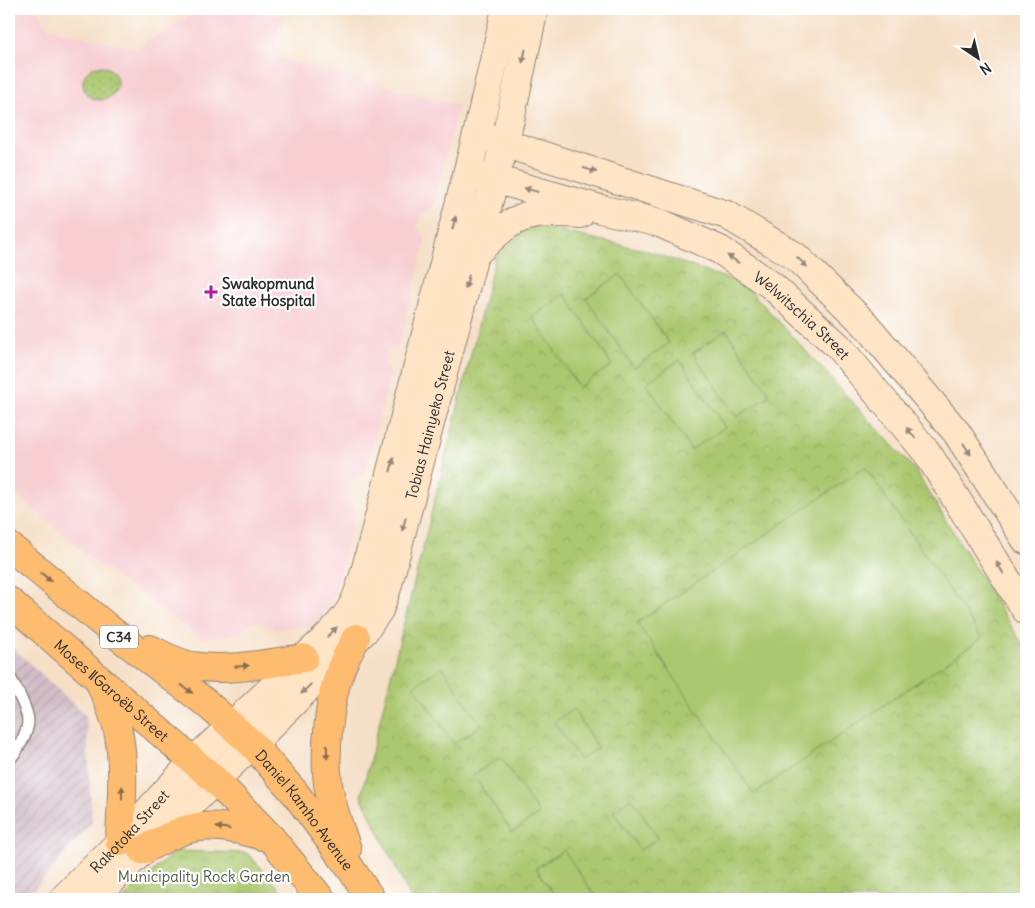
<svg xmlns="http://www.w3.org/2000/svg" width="1035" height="908" font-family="Delius,sans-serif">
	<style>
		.built { fill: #f7cfd3 }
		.industrial { fill: url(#industrial-furrows) }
		.grass { fill: url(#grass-dots); stroke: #6b7a4e }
		.park { fill: url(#park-crowns); stroke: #6b7a4e }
		.pitch { fill: #abc870; stroke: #6b7a4e }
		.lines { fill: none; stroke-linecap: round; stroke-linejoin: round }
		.lane-casing { stroke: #908578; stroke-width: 14 }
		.secondary-casing { stroke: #908578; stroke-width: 30 }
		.primary-casing { stroke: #908578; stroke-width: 30 }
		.lane { stroke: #fff; stroke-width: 11 }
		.secondary { stroke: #ffe4c6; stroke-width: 28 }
		.primary { stroke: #febc70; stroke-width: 28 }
		.oneway { fill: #958878 }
		.oneway2 { fill: #8a6c4a }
		.poi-dot { fill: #b5179e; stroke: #fff; stroke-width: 2 }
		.labels { text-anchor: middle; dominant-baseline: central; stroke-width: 4.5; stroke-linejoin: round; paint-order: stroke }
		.shield { fill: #fff; stroke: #6b6b6b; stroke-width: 1 }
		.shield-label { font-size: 14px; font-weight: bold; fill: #2b2b2b }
		.poi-label { font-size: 15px; font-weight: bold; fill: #2b2b2b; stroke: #fff; text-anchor: start }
		.street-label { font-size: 15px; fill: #2b2b2b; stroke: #fff }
		.park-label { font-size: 15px; fill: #515a40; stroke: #fff }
	</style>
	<defs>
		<pattern id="industrial-furrows" width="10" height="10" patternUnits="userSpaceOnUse" patternTransform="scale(1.25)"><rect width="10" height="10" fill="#d2bdc7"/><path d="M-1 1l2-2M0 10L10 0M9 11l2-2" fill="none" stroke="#b4a3ab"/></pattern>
		<pattern id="grass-dots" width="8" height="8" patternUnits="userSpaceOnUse" patternTransform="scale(1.25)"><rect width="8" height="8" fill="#abc870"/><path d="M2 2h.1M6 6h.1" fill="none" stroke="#93ac61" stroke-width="1.8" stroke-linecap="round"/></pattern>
		<pattern id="park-crowns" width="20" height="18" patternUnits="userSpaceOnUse" patternTransform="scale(1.25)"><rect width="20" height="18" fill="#abc870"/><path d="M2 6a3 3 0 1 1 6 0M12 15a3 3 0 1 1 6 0" fill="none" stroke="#93ac61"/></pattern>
	</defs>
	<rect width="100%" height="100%" fill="#fff"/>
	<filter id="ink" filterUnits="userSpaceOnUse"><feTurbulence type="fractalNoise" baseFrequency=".02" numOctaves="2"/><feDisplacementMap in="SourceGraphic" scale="10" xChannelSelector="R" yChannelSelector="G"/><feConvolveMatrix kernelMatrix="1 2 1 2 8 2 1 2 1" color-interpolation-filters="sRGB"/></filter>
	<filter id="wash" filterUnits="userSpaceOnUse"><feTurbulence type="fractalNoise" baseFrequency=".0096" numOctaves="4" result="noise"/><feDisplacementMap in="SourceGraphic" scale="20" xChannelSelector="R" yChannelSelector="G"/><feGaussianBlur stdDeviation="1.12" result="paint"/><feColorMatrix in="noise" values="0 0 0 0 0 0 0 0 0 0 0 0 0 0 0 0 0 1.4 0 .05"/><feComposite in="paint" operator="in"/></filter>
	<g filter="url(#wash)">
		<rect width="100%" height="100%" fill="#f5dfc6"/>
		<polygon class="built" points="10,9 37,9 48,28 136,49 199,9 250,9 283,17 273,57 458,105 433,210 421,214 417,228 426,239 399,346 388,351 384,364 390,374 365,474 352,481 348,497 356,509 331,606 315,624 273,630 261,621 249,624 242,633 201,639 89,557 9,487 9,116 14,92"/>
		<polygon class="industrial" points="9,644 86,716 92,822 26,899 9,899"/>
		<circle class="grass" cx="100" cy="83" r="17"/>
		<g class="park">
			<polygon points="530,225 645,250 745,285 915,470 1026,650 1026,899 411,899 361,796 495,258"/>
			<polygon points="175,851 247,853 289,899 123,899"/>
		</g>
		<g class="pitch">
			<polygon points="620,274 669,343 634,368 586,298"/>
			<polygon points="565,294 612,365 579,387 532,317"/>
			<polygon points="726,330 770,395 737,417 693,353"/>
			<polygon points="680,360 725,427 691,450 646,383"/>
			<polygon points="865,467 982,638 754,794 637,623"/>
			<polygon points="442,667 481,725 454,744 414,686"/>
			<polygon points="573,709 598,748 580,760 554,722"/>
			<polygon points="501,757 539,814 512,832 473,775"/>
			<polygon points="632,798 658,838 640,850 613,811"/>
			<polygon points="564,850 597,899 557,899 536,868"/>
		</g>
	</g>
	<g filter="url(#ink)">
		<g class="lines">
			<g class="lane-casing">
				<path id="lane" d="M9,677C15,685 28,711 28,721C28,733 17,751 9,760"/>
			</g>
			<g class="secondary-casing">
				<g id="secondary">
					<polyline points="488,138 727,215 795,256 865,324 957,433 1026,540"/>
					<path id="s1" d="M476,175L494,179L600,209L660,223L720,250L771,285L838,346L928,454L1026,610"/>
					<path d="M474,255C514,216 522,210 580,214"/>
					<path id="s2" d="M63,899L120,842L194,761L326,638C351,613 355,606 365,572L477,135L506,9"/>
					<path id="s3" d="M93,899L252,744L365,630L379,610L387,588L474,255L505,142L534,9"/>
				</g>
			</g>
			<g class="primary-casing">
				<g id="primary">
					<path id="s4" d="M9,546L113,632L206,703L252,744L295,793L351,869L371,899"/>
					<path id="s5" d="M9,601L215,780L271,838L321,899"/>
					<path d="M150,649C164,656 178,664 193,666C229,672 269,663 304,658"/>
					<path d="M101,685C108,701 116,718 119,736C125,771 121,807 120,842"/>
					<path d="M347,849C340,830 333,811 329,790C323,756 329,697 342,666C346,656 352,647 356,638"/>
					<path d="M142,850C156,844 171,834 185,830C212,821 244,831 271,838"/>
				</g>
			</g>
			<use href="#lane" class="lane"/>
			<use href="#secondary" class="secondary"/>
			<use href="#primary" class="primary"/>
		</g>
		<defs><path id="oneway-solid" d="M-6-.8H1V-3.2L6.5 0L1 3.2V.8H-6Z" transform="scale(1.25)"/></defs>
		<g class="oneway">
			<use href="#oneway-solid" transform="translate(524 56) rotate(103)"/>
			<use href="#oneway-solid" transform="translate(590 170) rotate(18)"/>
			<use href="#oneway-solid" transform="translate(531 190) rotate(-164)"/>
			<use href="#oneway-solid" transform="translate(454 223) rotate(-76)"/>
			<use href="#oneway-solid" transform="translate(733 259) rotate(-146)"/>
			<use href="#oneway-solid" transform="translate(802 262) rotate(44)"/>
			<use href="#oneway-solid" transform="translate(467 282) rotate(105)"/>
			<use href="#oneway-solid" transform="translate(911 433) rotate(-130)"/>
			<use href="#oneway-solid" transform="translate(967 449) rotate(57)"/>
			<use href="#oneway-solid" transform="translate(392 465) rotate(-76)"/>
			<use href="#oneway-solid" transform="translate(404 524) rotate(105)"/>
			<use href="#oneway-solid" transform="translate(1000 568) rotate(-122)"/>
			<use href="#oneway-solid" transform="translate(332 632) rotate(-44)"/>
			<use href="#oneway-solid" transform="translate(306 689) rotate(135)"/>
		</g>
		<g class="oneway2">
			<use href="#oneway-solid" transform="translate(46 577) rotate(40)"/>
			<use href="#oneway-solid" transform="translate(242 666) rotate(-5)"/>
			<use href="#oneway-solid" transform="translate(187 689) rotate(36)"/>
			<use href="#oneway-solid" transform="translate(327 752) rotate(89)"/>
			<use href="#oneway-solid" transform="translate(122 793) rotate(-89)"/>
			<use href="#oneway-solid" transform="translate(223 828) rotate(-173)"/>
		</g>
	</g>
	<path class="poi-dot" d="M208.5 284.5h5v5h5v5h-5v5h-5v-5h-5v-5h5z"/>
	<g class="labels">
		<rect class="shield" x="100" y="625.5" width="38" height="23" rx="4"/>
		<g class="shield-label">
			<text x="119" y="637">C34</text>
		</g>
		<g class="poi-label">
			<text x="222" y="283">Swakopmund<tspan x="222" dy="17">State Hospital</tspan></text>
		</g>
		<g class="street-label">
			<text stroke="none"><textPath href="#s1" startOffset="361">Welwitschia Street</textPath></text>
			<text stroke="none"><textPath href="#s3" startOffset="599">Tobias Hainyeko Street</textPath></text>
			<text stroke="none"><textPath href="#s5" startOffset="136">Moses ǁGaroëb Street</textPath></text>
			<text stroke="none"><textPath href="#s4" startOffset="398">Daniel Kamho Avenue</textPath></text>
			<text stroke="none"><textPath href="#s2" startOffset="95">Rakotoka Street</textPath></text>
		</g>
		<g class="park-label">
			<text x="204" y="876">Municipality Rock Garden</text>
		</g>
	</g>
	<rect width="1035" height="908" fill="none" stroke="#fff" stroke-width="30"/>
	<g transform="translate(978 58) rotate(145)" stroke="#ffffff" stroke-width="4" paint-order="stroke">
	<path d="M0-4L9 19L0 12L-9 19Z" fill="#2b2b2b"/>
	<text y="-8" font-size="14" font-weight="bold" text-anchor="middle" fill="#2b2b2b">N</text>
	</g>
</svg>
